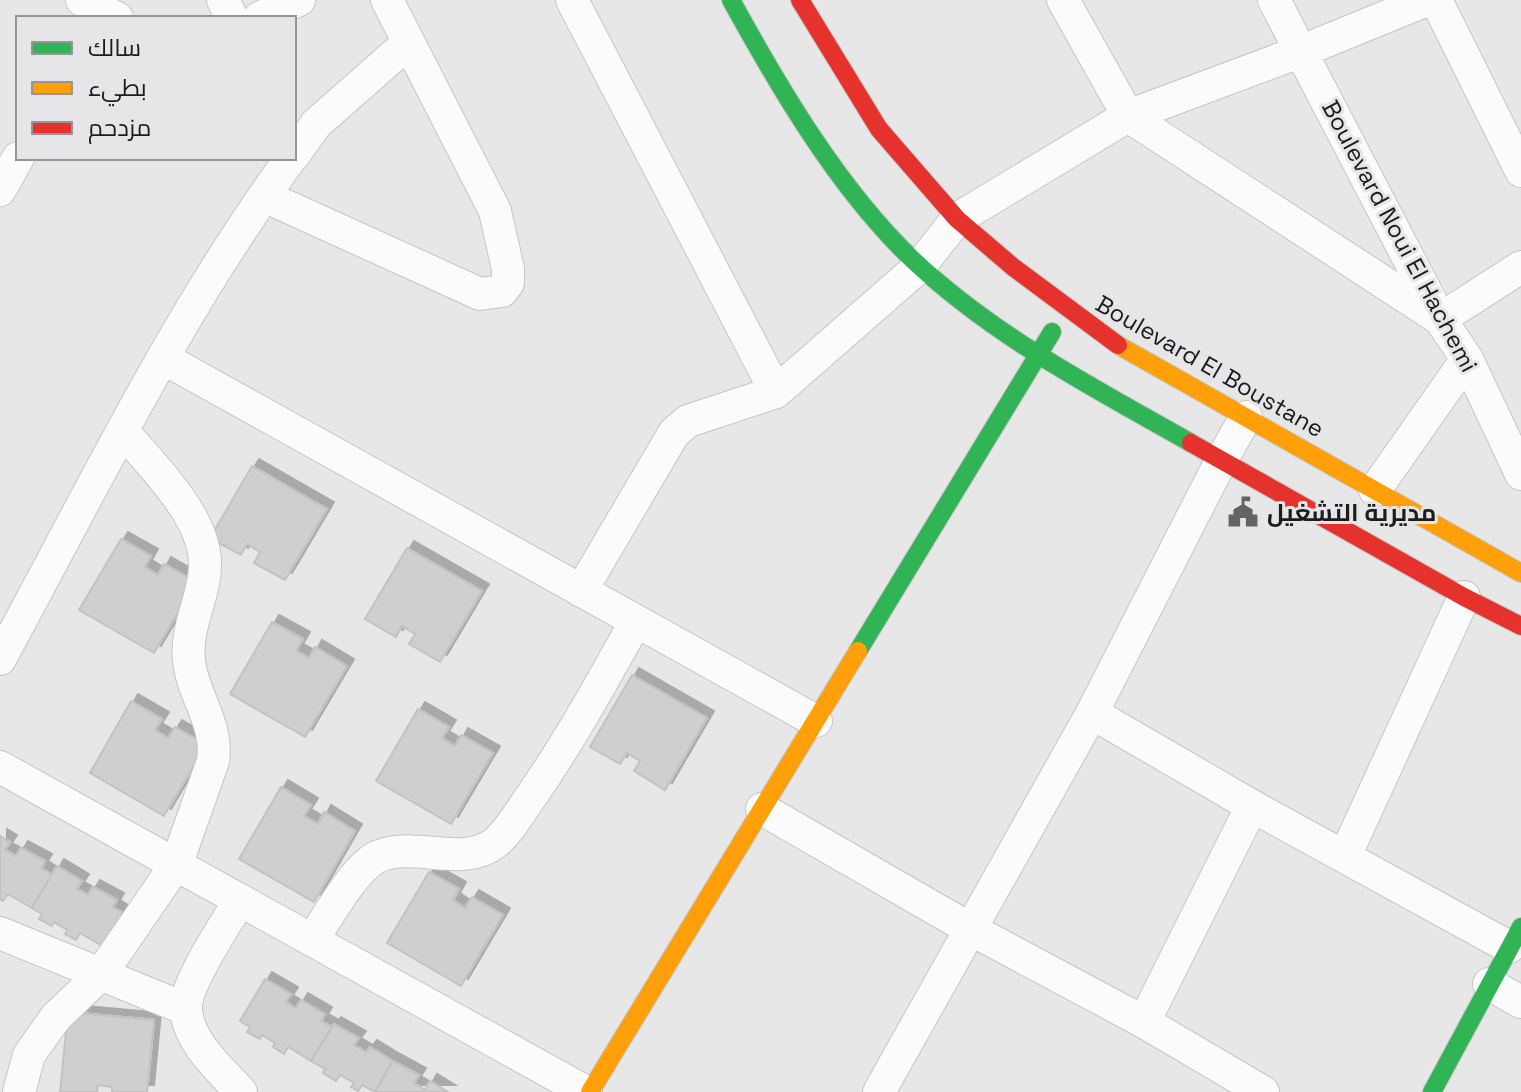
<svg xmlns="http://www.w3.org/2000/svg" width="1521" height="1092" font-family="'Space Grotesk',Cairo,sans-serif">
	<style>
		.building { fill: #d0cfd0; stroke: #c3c2c2; stroke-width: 2; filter: url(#shadow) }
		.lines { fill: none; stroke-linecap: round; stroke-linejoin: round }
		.street-casing { stroke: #c5c5c5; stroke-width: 34 }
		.fast-casing { stroke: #c5c5c5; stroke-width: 20 }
		.slow-casing { stroke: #c5c5c5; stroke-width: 20 }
		.jam-casing { stroke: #c5c5c5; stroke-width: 20 }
		.street { stroke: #fbfbfc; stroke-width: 32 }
		.fast { stroke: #30b455; stroke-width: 18 }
		.slow { stroke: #ff9f0a; stroke-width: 18 }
		.jam { stroke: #e5322d; stroke-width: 18 }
		.labels { text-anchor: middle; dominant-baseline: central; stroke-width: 6; stroke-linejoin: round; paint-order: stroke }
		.street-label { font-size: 24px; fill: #1c1c1d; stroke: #e6e6e9 }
		.poi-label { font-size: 24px; font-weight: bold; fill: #1c1c1d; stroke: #e6e6e9; text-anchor: start }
	</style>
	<defs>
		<filter id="shadow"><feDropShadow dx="7" dy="-7" stdDeviation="0" flood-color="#0004"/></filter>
	</defs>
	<rect width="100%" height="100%" fill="#e7e7e8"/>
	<g class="building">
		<polygon points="252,466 327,509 285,580 254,563 260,552 247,544 241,555 210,538"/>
		<polygon points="121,539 151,556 145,567 158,575 164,564 196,582 154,653 79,610"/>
		<polygon points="407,548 482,591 440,662 409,644 415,634 402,626 396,637 365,619"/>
		<polygon points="272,622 303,639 296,651 309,658 315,647 347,666 305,737 230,694"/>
		<polygon points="632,675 707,718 665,790 634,771 640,761 627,753 620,764 590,747"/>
		<polygon points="131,701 162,719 155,730 168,738 175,727 206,745 164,816 90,773"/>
		<polygon points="418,709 449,727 442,738 455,746 461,735 493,753 451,824 376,781"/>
		<polygon points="281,787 311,805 304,816 318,824 324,812 355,831 314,902 239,859"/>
		<polygon points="0,836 10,842 5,850 16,856 21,848 45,861 41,868 52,875 32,908 8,894 3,901 0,899"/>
		<polygon points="57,866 82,881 77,889 88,895 93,887 117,900 113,907 124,914 104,947 80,933 76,940 65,934 67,930 54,922 52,926 39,919 42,914 32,908"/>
		<polygon points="429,872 459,889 453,900 465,908 472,897 503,915 461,986 387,943"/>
		<polygon points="265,979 291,994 286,1002 296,1008 301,1000 325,1014 321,1021 332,1027 311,1061 288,1047 284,1054 273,1047 275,1043 262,1035 260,1039 247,1032 250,1027 240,1021"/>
		<polygon points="68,1012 154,1020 147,1092 112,1092 112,1087 98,1085 97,1092 60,1092"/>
		<polygon points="334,1024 359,1038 354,1045 366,1052 370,1047 393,1061 375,1092 362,1085 358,1091 351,1087 354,1083 340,1075 336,1081 323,1073 325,1069 311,1061"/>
		<polygon points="393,1061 419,1075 414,1083 425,1090 430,1081 448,1092 375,1092"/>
	</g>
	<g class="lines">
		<g class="street-casing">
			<g id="street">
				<polyline points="82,0 117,18"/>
				<polyline points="223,0 232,18"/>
				<polyline points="572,0 776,392"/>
				<polyline points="1063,0 1128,116 1440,319 1521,267"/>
				<polyline points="1274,0 1440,319 1467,359 1521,474"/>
				<polyline points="1436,0 1521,171"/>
				<polyline points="259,18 299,0"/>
				<polyline points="294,155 316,124 408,43"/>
				<polyline points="0,190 18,158"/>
				<polyline points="264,196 480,294 502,291 508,283 508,269 495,211 387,0"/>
				<polyline points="163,358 816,721"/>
				<polyline points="1375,490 1467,359"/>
				<polyline points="581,591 674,433 688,421 776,392 920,266 957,219 1128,116 1302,51 1427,0"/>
				<path d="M0,659C92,490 177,313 291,158"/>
				<polyline points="1092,713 1252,806 1509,947"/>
				<polyline points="0,767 586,1092"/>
				<polyline points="762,809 972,930 1144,1022 1263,1092"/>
				<polyline points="1345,856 1464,597"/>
				<path d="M240,900C226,924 183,986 186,1011C190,1044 220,1069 241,1092"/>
				<polyline points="0,933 186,1009"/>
				<path d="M312,940C328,917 352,872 375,858C411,839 462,869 495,843C510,831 521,810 532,795C571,739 603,680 636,621"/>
				<polyline points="1489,984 1521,1002"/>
				<polyline points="1144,1022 1252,806"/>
				<path d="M19,1092L29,1055L56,1017L101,974L177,863L213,761C219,725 193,696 189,661C185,627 205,596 205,565C206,517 152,466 123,431"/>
				<polyline points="879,1092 1092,713 1222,459 1246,417"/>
			</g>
		</g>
		<g class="fast-casing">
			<g id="fast">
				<path d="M731,0C780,89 838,188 912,259C993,336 1094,388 1191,443"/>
				<polyline points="858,651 1052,332"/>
				<polyline points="1432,1092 1521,927"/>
			</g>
		</g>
		<g class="slow-casing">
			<g id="slow">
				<polyline points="1118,345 1521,573"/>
				<polyline points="590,1092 858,651"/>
			</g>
		</g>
		<g class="jam-casing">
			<g id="jam">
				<polyline points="800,0 879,129 957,219 1013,267 1118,345"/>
				<polyline points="1191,443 1464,597 1521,626"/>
			</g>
		</g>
		<use href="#street" class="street"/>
		<use href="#fast" class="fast"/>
		<use href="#slow" class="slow"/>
		<use href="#jam" class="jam"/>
	</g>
	<defs>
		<g id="civic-bare" transform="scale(2.4)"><path d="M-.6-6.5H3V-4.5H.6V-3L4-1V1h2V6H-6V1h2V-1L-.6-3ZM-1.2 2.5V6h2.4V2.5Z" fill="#636364" stroke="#e6e6e9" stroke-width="2.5" paint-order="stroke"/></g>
	</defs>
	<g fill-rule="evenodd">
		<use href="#civic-bare" x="1243" y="512"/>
	</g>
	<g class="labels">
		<g class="street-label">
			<text transform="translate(1400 236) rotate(62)">Boulevard Noui El Hachemi</text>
			<text transform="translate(1210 366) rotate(30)">Boulevard El Boustane</text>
		</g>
		<g class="poi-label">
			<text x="1267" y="512">مديرية التشغيل</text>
		</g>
	</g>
	<rect x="16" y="16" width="280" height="144" fill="#e6e6e9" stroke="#959597" stroke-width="2"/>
	<rect x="32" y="42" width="40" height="12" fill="#30b455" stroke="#959597" stroke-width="2"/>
	<text x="88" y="56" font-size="24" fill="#1c1c1d">سالك</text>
	<rect x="32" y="82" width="40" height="12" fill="#ff9f0a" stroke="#959597" stroke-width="2"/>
	<text x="88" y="96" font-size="24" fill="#1c1c1d">بطيء</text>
	<rect x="32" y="122" width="40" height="12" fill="#e5322d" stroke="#959597" stroke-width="2"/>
	<text x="88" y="136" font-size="24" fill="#1c1c1d">مزدحم</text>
</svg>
